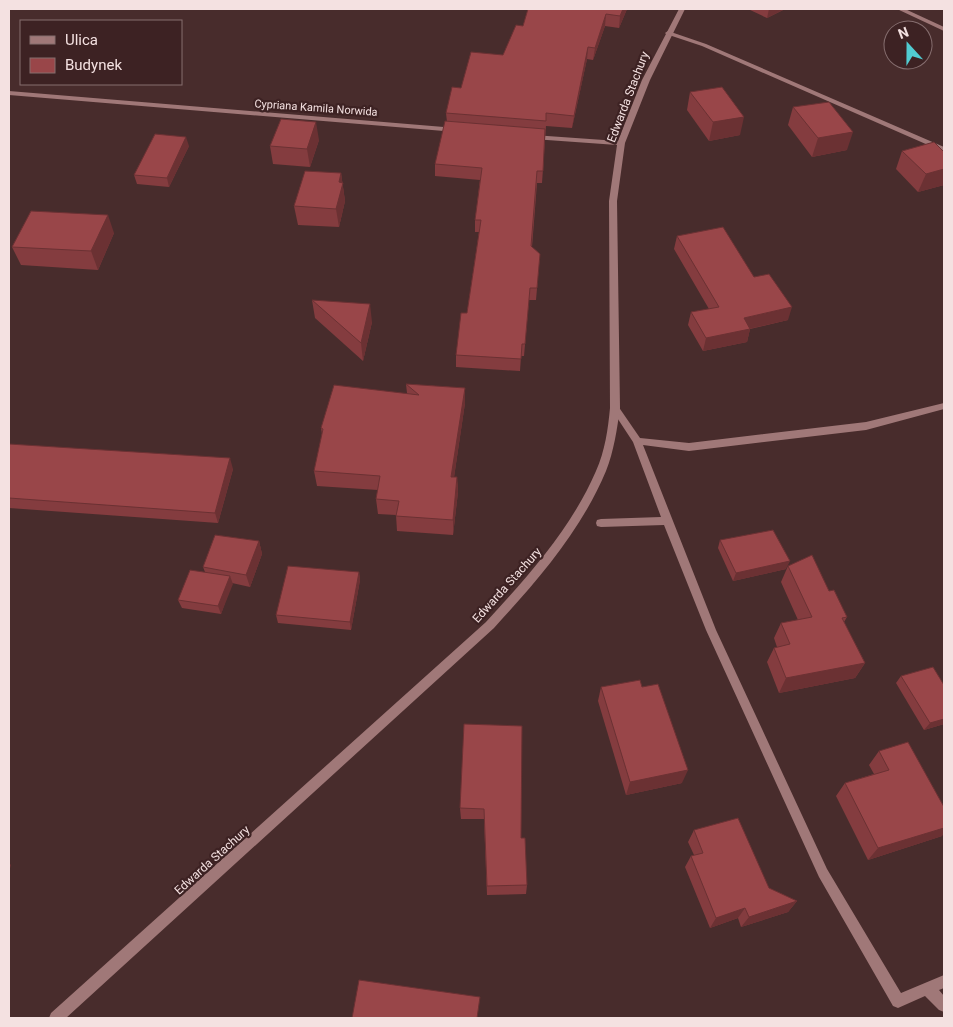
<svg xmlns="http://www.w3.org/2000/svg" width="953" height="1027" font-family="Roboto,sans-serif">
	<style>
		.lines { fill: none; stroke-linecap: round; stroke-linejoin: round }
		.lane { fill: #a07878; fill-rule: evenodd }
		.street { fill: #a07878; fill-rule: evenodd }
		.wall { fill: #843c3f }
		.shaded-wall { fill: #6b3133 }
		.building { fill: #994649; stroke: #6b3133 }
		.labels { text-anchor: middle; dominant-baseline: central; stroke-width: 4.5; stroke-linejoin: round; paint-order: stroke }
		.far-street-label { font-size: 11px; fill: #f4e1e1; stroke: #3d2223 }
		.street-label { font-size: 12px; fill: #f4e1e1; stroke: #3d2223 }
	</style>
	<rect width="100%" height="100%" fill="#482c2c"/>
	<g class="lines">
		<g class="lane">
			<polygon points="668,31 706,44 944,147 944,152 702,46 666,34 665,33"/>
			<polygon points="944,403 944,409 866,430 689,451 643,445 716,630 827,869 901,993 944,975 944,988 939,990 944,996 944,1012 939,1010 925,996 898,1008 893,1006 819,877 706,630 664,525 601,527 597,526 596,523 597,520 601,519 661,517 633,442 612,410 610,408 612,406 618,406 640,438 689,443 866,422"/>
		</g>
		<g class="street">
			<path d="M679,9H685L650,80L625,143L617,201L620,408C617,429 614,451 606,471C581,531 537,581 494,628L66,1018H49L51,1013L486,622C528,576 571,529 596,471C605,451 608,429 610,408L609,201L617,145L533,139L529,137L533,135L618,141L642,80Z"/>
			<polygon points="897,9 905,9 944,27 944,31"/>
			<polygon points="9,91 456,128 460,130 456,132 9,95"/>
		</g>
	</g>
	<g class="wall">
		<polygon points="528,9 627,9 619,28 605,26 593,60 587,59 572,128 546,126 542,183 537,183 532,247 540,254 536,300 529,300 524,356 521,356 520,371 456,367 456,355 467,313 479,232 475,232 475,220 480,180 435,176 435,164 447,122 446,113 461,88 503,55 523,26"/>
		<polygon points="748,9 785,9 767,18"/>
		<polygon points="690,92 740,135 709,141 687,110"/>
		<polygon points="793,107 847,150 812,157 788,125"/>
		<polygon points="319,140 310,167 273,164 270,146"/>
		<polygon points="189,146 169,187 137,184 134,175"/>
		<polygon points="902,151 944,152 944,185 918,192 896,169"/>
		<polygon points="341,173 345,201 339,227 298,225 294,206"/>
		<polygon points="114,233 98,270 21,265 12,247"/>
		<polygon points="677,236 754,277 788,320 750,329 747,342 703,351 688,325 691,312 709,309 674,249"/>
		<polygon points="312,300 372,322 363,361 315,318"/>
		<polygon points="406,384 465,388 465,403 454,477 457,477 458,492 453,535 397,531 396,515 378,514 376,499 378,490 317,486 314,471 322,434 321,428 407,393"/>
		<polygon points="9,444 233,469 218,523 9,508"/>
		<polygon points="720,540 786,569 733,581 718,548"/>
		<polygon points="259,541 262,554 250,587 232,583 221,614 182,608 178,600 205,572 203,567"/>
		<polygon points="788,566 829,591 847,617 844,622 865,663 855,678 779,693 767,662 774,648 777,647 774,638 781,623 798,620 781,582"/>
		<polygon points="359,572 360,580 351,630 278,623 276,615"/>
		<polygon points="901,676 944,724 924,730 896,683"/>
		<polygon points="601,687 642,687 682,783 626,795 598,701"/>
		<polygon points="464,724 521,838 527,885 526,894 487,895 484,819 461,819 460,808"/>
		<polygon points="879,751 942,836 868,860 836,796 845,783 874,774 869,765"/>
		<polygon points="694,830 769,888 797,901 788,912 741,927 738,918 710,928 685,867 691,856 694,855 688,842"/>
	</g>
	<g class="shaded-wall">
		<polygon points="623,9 627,9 619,28 620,16"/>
		<polygon points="769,9 785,9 767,18"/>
		<polygon points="606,14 605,26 593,60 595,48"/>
		<polygon points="588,47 587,59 572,128 574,116"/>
		<polygon points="744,117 740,135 709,141 713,122"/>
		<polygon points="316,122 319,140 310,167 307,149"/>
		<polygon points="853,132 847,150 812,157 818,138"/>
		<polygon points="186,137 189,146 169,187 167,178"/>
		<polygon points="944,169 944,185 918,192 926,174"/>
		<polygon points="341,173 345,201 339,227 336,209 339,182"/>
		<polygon points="108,215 114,233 98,270 91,251"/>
		<polygon points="370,304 372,322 363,361 361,343"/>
		<polygon points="792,307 788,320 740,331 744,318"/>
		<polygon points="750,329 747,342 703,351 706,338"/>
		<polygon points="465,388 465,403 452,491 451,477"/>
		<polygon points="230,458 233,469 218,523 215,513"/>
		<polygon points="457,477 458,492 453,535 453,520"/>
		<polygon points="259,541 262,554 250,587 246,575"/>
		<polygon points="790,561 786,569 733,581 736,573"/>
		<polygon points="359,572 360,580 351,630 350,622"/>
		<polygon points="230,576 233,584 221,614 218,606"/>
		<polygon points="865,663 855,678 779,693 786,678"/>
		<polygon points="944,719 944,724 924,730 930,723"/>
		<polygon points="688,770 682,783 626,795 630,782"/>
		<polygon points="944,828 944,834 942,836 868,860 878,848"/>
		<polygon points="9,863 11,865 9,872"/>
		<polygon points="797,901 788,912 741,927 749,917"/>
		<polygon points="745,908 738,918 710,928 716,918"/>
	</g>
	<g class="building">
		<polygon points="528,9 623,9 620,16 606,14 595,48 588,47 574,116 546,113 546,121 446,113 452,87 461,88 471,52 503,55 516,25 523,26"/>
		<polygon points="722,87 744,117 713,122 690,92"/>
		<polygon points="829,102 853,132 818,138 793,107"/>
		<polygon points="281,119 316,122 307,149 270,146"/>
		<polygon points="445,121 545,129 543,171 537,171 531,246 540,254 537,288 530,288 525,344 522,344 521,359 456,355 461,313 467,313 481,220 475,220 482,168 435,164"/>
		<polygon points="155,134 186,137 167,178 134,175"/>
		<polygon points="934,142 944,152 944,169 926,174 902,151"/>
		<polygon points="305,171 341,173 339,182 343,183 336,209 294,206"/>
		<polygon points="31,211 108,215 91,251 12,247"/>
		<polygon points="723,227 754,277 769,274 792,307 744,318 750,329 706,338 691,312 719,307 677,236"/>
		<polygon points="312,300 370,304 361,343"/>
		<polygon points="406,384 465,388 451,477 457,477 453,520 396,516 399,501 376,499 380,476 314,471 323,429 321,428 334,385 419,395"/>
		<polygon points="9,444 230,458 215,513 9,498"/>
		<polygon points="773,530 790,561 736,573 720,540"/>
		<polygon points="215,535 259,541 246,575 203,567"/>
		<polygon points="812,555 829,591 834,590 847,617 842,618 865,663 786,678 774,648 790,644 781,623 812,617 788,566"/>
		<polygon points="288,566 359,572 350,622 276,615"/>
		<polygon points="190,570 230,576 218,606 178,600"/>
		<polygon points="933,667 944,685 944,719 930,723 901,676"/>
		<polygon points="640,680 642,687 658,684 688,770 630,782 601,687"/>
		<polygon points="464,724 522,726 521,838 525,838 527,885 487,886 484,809 460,808"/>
		<polygon points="908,742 944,807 944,828 878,848 845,783 889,770 879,751"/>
		<polygon points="738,818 769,888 797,901 749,917 745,908 716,918 691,856 703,853 694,830"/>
		<polygon points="359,980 480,997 477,1018 352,1018"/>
	</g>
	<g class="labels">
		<g class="far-street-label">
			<text transform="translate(316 108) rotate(4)">Cypriana Kamila Norwida</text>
		</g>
		<g class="street-label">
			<text transform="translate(628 97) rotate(-69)">Edwarda Stachury</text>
			<text transform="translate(507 585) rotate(-48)">Edwarda Stachury</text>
			<text transform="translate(212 860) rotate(-42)">Edwarda Stachury</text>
		</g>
	</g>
	<rect width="953" height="1027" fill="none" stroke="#f4e1e1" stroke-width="20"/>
	<rect x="20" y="20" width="162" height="65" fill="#3d2223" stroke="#866e6f"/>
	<rect x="30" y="36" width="25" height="8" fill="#a07878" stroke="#866e6f"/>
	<text x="65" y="45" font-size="15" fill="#f4e1e1">Ulica</text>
	<rect x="30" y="58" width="25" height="15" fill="#994649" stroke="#866e6f"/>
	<text x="65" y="70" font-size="15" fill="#f4e1e1">Budynek</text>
	<g transform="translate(908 45) rotate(339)"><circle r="24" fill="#3d2223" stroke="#866e6f"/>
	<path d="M0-4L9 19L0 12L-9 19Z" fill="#51ccd1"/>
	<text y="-8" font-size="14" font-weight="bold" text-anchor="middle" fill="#f4e1e1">N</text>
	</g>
</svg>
